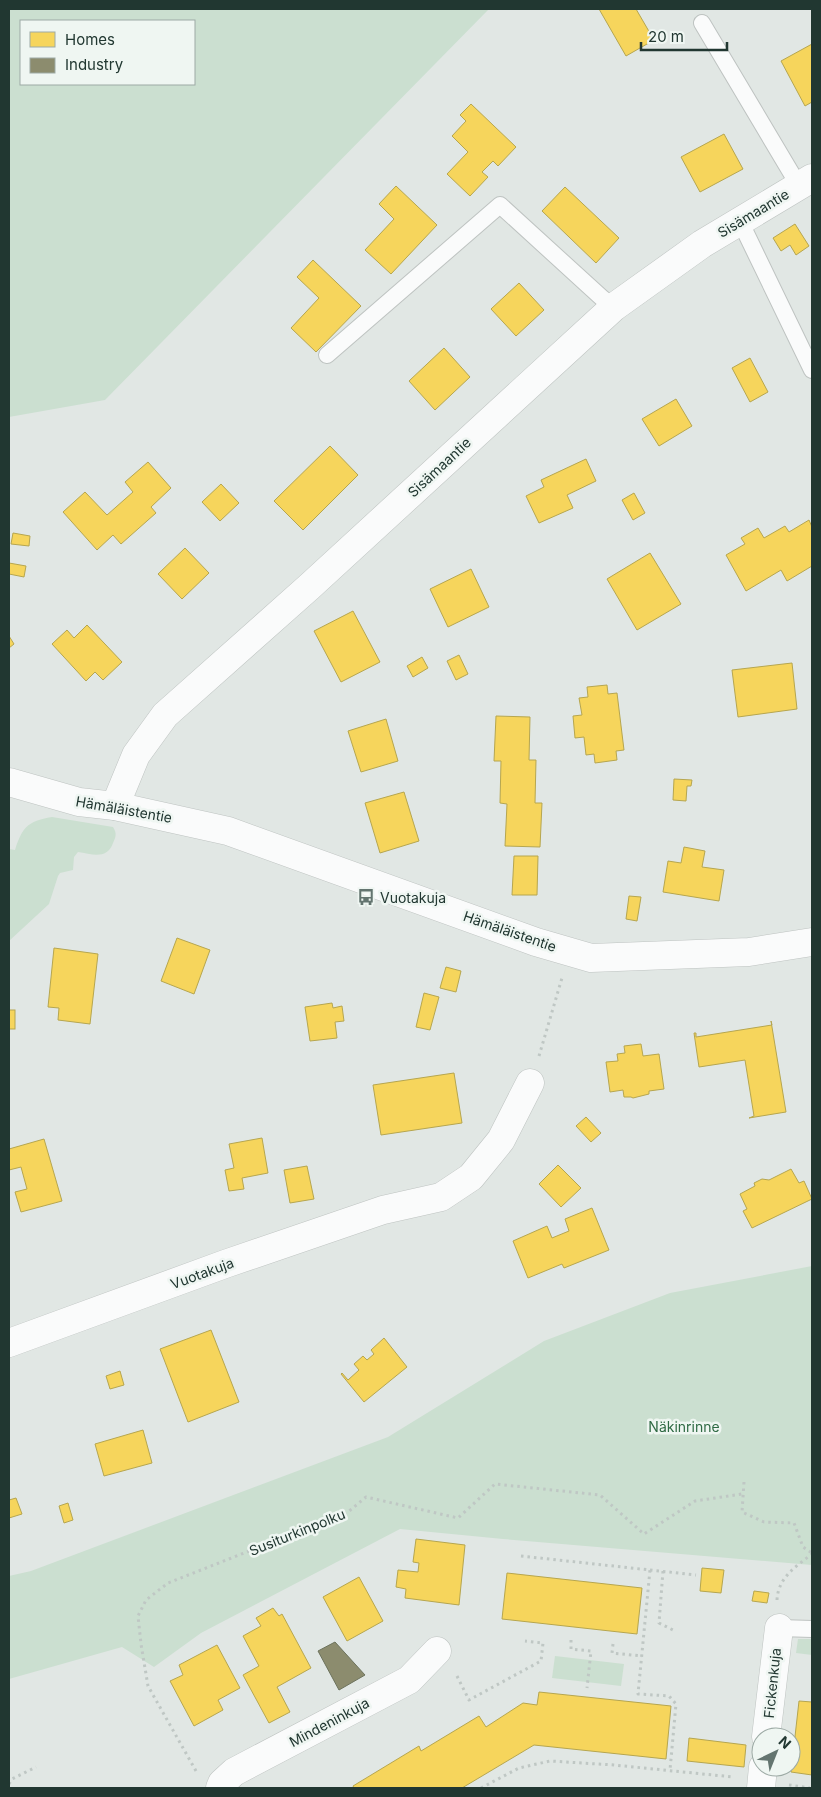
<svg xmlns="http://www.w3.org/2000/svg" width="821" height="1797" font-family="Inter,sans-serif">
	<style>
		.green { fill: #cbdfd0; fill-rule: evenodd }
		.homes { fill: #f6d55c; stroke: #b6a64f }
		.industry { fill: #8c8c6e; stroke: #6c725c }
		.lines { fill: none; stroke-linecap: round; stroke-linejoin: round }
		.lane-casing { stroke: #bec3c1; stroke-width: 18 }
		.street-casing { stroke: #bec3c1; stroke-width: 29 }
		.path { stroke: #bfc7c4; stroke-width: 3; stroke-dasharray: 2.5 4; stroke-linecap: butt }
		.lane { stroke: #fafbfb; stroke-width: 16 }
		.street { stroke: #fafbfb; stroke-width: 28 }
		.labels { text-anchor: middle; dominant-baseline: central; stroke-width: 5; stroke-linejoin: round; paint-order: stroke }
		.street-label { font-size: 14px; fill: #213731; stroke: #eff6f2 }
		.poi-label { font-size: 14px; fill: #213731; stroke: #eff6f2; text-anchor: start }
		.park-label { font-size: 14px; fill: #2f6a44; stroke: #eff6f2 }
	</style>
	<rect width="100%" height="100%" fill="#e1e7e4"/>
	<g class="green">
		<path d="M9,9H489L105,400L9,417ZM194,21V84H21V21Z"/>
		<path d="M52,817L113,827C117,833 116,837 113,843C107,860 92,854 78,852L74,857L73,870L60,873L58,876L49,904L9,941V849L15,850C22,828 27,821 52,817Z"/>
		<polygon points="812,1266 812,1565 503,1539 400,1529 201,1633 154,1667 122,1647 9,1679 9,1576 31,1571 388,1437 544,1341 670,1293"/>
		<polygon points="798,1639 812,1639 812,1655 796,1653"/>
		<polygon points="555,1656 624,1664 621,1686 552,1678"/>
	</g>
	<g class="homes">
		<polygon points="599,9 636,9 654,40 626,56"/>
		<polygon points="812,44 812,102 805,106 781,61"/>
		<polygon points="471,104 516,147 498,166 493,161 482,172 488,177 470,196 447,174 468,152 452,136 466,121 460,115"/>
		<polygon points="724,134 743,169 700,192 681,157"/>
		<polygon points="396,186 437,225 391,274 365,250 394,219 379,204"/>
		<polygon points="565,187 619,238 596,263 542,211"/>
		<polygon points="795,224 809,246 796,255 790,245 781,251 773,238"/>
		<polygon points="313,260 361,306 316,352 291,328 319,298 297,277"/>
		<polygon points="519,283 544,310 516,336 491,309"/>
		<polygon points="444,348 470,377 435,410 409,381"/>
		<polygon points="750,358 768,392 750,402 732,368"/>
		<polygon points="676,399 692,426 659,446 642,419"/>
		<polygon points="330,446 358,475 303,530 274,501"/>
		<polygon points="586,459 596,481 567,495 573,508 539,523 526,496 544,487 541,480"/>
		<polygon points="148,462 171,488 151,507 156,513 121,544 113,535 97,550 63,512 85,492 107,515 133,492 125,482"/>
		<polygon points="221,484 239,503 220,521 202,502"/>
		<polygon points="634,493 645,513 633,520 622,500"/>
		<polygon points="809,520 812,527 812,566 787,581 781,570 746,591 726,555 745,544 741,538 758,528 764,538 785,526 789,532"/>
		<polygon points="13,533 30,536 29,546 11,544"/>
		<polygon points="185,548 209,573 182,599 158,574"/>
		<polygon points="650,553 681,604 637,630 607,579"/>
		<polygon points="9,563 26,566 24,577 9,574"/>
		<polygon points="471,569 489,607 448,627 430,589"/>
		<polygon points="353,611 380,662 341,682 314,631"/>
		<polygon points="87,625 122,662 103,680 95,672 86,681 52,644 67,630 74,638"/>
		<polygon points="9,636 14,644 9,648"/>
		<polygon points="459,655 468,674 456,680 447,661"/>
		<polygon points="422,657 428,668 413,677 407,666"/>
		<polygon points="792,663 797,709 738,717 732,670"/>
		<polygon points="607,685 608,694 617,693 624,750 616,751 617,760 595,763 594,754 586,755 584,737 575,738 573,716 582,715 579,698 588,697 587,687"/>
		<polygon points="496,716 530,717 529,760 536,760 535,803 542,803 540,847 505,846 507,804 500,803 501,761 494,761"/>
		<polygon points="386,719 398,761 361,772 348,731"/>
		<polygon points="674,779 692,780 691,786 687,786 686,801 673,800"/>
		<polygon points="404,792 419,841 380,853 365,803"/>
		<polygon points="684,847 705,851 702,867 724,870 719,901 663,892 668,861 681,863"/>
		<polygon points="514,856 538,856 537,895 512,895"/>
		<polygon points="629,896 641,897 637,921 626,919"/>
		<polygon points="177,938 210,950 194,994 161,981"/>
		<polygon points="54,948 98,954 90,1024 58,1020 59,1008 48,1007"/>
		<polygon points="446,967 461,971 456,992 440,988"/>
		<polygon points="424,993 439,997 430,1030 416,1027"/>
		<polygon points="332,1003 333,1008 342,1006 344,1021 335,1022 337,1038 310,1041 305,1007"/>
		<rect x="9" y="1010" width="6" height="19"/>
		<polygon points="771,1021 786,1112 749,1118 754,1116 745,1060 699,1067 694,1033 696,1033 696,1037 772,1025"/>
		<polygon points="641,1044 643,1056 659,1054 664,1089 649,1091 649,1094 633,1098 631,1097 624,1097 623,1090 610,1092 606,1062 618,1061 617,1054 625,1053 624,1046"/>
		<polygon points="454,1073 462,1123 381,1135 373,1085"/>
		<polygon points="586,1117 601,1133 591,1142 576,1126"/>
		<polygon points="262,1138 268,1173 242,1178 244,1189 229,1191 225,1170 234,1168 229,1144"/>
		<polygon points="44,1139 62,1201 21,1212 15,1192 27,1189 21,1167 9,1170 9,1149"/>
		<polygon points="558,1165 581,1188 561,1207 539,1184"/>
		<polygon points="307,1166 314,1199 290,1203 284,1170"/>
		<polygon points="791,1169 799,1183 804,1181 812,1199 752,1228 743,1211 747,1209 740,1194 755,1186 754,1183 762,1179 769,1180"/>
		<polygon points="592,1208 609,1250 564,1268 562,1264 528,1278 513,1241 547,1226 552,1238 569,1231 565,1219"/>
		<polygon points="211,1330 239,1402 188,1422 160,1349"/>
		<polygon points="384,1338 407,1367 364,1402 341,1374 342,1373 348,1380 359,1370 354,1364 363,1356 367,1360 374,1354 371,1350"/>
		<polygon points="120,1371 124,1385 110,1389 106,1376"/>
		<polygon points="143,1430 152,1463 104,1476 95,1444"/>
		<polygon points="16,1498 22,1514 9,1518 9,1500"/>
		<polygon points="68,1503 73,1520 64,1523 59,1506"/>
		<polygon points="416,1539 465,1545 459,1605 405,1598 406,1589 396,1587 398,1570 418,1572 419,1563 413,1562"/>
		<polygon points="702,1568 724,1570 721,1593 700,1591"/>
		<polygon points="507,1573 642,1588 637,1634 502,1619"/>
		<polygon points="359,1577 383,1621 347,1641 323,1597"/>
		<polygon points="754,1591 769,1593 767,1603 752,1601"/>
		<polygon points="273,1608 279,1616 282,1614 311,1668 277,1687 290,1712 269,1723 243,1675 259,1666 243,1636 261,1626 256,1618"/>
		<polygon points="217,1645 240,1688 218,1700 223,1710 194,1726 170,1681 183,1675 179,1665"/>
		<polygon points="539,1692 671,1706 666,1759 534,1745 462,1788 354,1788 353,1786 419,1746 421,1751 479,1716 486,1727 523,1703 537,1705"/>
		<polygon points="799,1701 812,1702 812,1775 791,1772"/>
		<polygon points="689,1738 746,1745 744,1767 687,1761"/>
	</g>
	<polygon class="industry" points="335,1642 365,1675 339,1690 318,1651"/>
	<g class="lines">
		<g class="lane-casing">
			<g id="lane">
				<polyline points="702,23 799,186"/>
				<polyline points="740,221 812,370"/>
				<polyline points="327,355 500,205 602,298 614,307"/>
				<polyline points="779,1628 812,1629"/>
			</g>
		</g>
		<g class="street-casing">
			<g id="street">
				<polyline points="9,782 79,802 115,806 228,831 536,942 591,958 749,952 812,942"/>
				<polyline points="115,806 136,755 165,715 309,587 614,307 702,244 812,178"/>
				<polyline points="9,1343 225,1264 383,1210 441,1197 471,1177 501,1140 530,1083"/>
				<polyline points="766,1737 779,1628"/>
				<polyline points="220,1788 222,1783 234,1772 409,1680 437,1651"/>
				<polyline points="761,1788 763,1767"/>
			</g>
		</g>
		<g class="path">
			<polyline points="539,1056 562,978"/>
			<polyline points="744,1482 742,1512 764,1522 794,1523 803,1547 812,1553"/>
			<polyline points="521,1556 650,1570 638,1694 669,1696 676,1704 670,1770"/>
			<polyline points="650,1570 696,1575"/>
			<polyline points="663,1571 659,1623 673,1630"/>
			<path d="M777,1600C778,1578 795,1567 812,1554"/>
			<polyline points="571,1640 571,1649 591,1651 587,1688"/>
			<polyline points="613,1644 612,1653 642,1656"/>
			<polyline points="457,1676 469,1700 541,1661 543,1643 525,1641"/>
			<polyline points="196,1771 148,1686 141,1644 138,1616 146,1600 168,1583 348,1512 366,1497 458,1518 495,1484 600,1495 644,1534 695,1501 742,1494"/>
			<polyline points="9,1784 12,1779 36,1767"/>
			<polyline points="789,1785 810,1788"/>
			<polyline points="481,1788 519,1768 550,1761 614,1765 733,1777"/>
		</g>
		<use href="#lane" class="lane"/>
		<use href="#street" class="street"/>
	</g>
	<defs>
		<g id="bus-bare" transform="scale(1.35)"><path d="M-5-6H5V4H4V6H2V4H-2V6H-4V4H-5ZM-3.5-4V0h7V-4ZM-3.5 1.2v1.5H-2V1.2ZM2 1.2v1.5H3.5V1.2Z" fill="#647570" stroke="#eff6f2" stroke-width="2.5" paint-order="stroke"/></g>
	</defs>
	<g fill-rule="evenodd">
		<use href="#bus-bare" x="366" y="897"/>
	</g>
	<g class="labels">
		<g class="street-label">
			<text transform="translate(753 213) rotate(-31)">Sisämaantie</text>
			<text transform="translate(439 467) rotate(-43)">Sisämaantie</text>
			<text transform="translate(124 809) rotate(10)">Hämäläistentie</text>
			<text transform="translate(510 931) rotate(19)">Hämäläistentie</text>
			<text transform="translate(202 1273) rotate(-20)">Vuotakuja</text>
			<text transform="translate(297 1532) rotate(-22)">Susiturkinpolku</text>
			<text transform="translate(772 1683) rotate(-84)">Fickenkuja</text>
			<text transform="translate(329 1722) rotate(-28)">Mindeninkuja</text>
		</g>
		<g class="poi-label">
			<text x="380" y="897">Vuotakuja</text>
		</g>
		<g class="park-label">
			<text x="684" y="1426">Näkinrinne</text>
		</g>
	</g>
	<rect width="821" height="1797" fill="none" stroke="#213731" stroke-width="20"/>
	<rect x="20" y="20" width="175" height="65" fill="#eff6f2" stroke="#9daaa5"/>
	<rect x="30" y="32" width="25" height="15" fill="#f6d55c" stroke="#9daaa5"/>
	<text x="65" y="45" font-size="15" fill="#213731">Homes</text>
	<rect x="30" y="58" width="25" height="15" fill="#8c8c6e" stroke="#9daaa5"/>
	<text x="65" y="70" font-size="15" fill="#213731">Industry</text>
	<g transform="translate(776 1752) rotate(43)"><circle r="24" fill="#eff6f2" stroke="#9daaa5"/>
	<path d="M0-4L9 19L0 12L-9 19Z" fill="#647570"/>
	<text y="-8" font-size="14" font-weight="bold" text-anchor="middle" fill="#213731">N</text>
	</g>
	<path d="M641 42v8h86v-8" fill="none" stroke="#213731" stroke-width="2.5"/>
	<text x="648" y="42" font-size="15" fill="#213731" stroke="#eff6f2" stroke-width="4" paint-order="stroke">20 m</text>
</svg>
